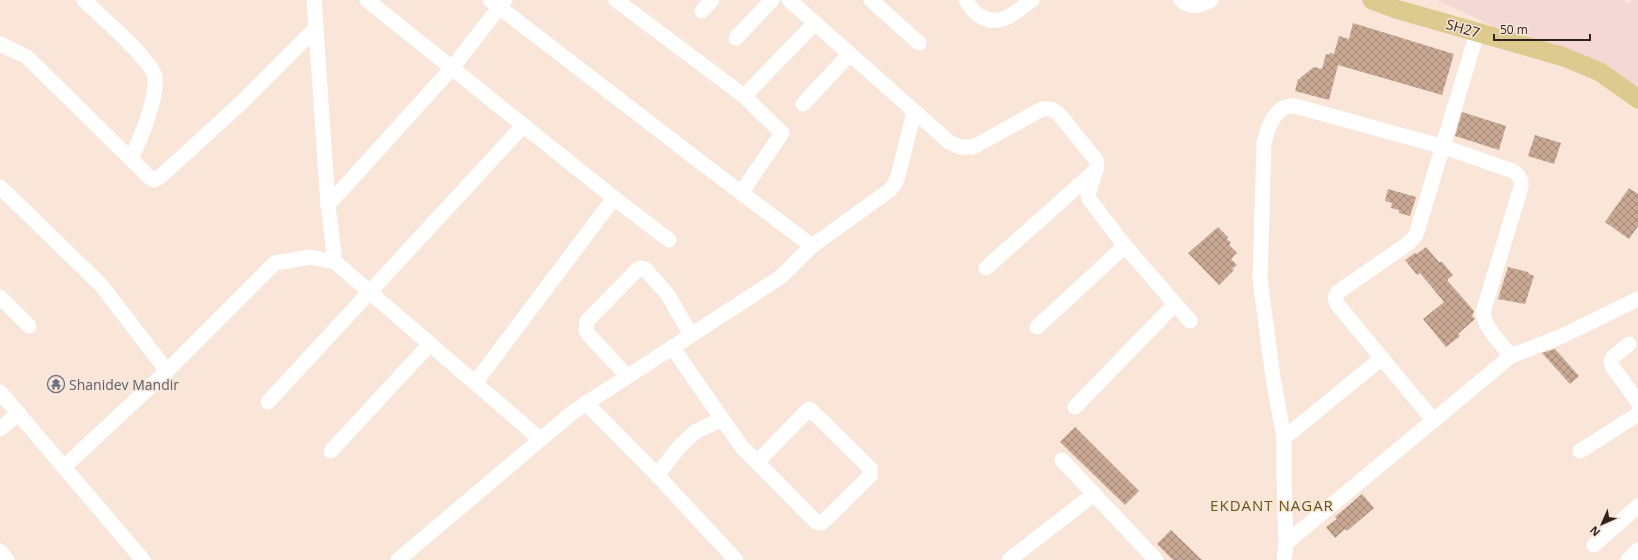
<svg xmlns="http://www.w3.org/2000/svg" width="1638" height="560" font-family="'Open Sans',sans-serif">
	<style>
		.industrial { fill: #f3d8d5 }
		.building { fill: url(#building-cross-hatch) }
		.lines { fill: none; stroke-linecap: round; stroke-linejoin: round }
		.minor { stroke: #fff; stroke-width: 15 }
		.major { stroke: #dcca8f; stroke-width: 19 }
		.labels { text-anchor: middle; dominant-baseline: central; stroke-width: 3; stroke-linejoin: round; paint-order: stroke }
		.street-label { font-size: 14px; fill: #2f231b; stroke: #fae5d9 }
		.worship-label { font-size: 14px; fill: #5b616d; stroke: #fae5d9; text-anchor: start }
		.neighbourhood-label { font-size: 15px; letter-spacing: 1px; fill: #675519; stroke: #fae5d9 }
	</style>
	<defs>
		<pattern id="building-cross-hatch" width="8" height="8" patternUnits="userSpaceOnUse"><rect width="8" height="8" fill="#c9a994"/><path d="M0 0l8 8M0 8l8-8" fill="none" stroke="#a48978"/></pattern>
	</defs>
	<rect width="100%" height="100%" fill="#fae5d9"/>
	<polygon class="industrial" points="1437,0 1624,0 1628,4 1633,0 1638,0 1638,92 1584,55 1491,25"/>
	<g class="building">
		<polygon points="1353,23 1454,54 1442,95 1338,65 1329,100 1295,91 1298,79 1300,79 1301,77 1314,67 1322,69 1326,54 1329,55 1330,53 1334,54 1339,36 1349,39"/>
		<polygon points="1462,112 1506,126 1499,150 1455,136"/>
		<polygon points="1535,135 1561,143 1554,164 1528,156"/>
		<polygon points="1629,188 1638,194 1638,226 1629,239 1605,222"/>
		<polygon points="1388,189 1416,197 1410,216 1399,213 1399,210 1391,208 1392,203 1385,201"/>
		<polygon points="1218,227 1228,237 1227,239 1231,243 1229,245 1237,253 1231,259 1237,265 1232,269 1234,270 1219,285 1188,253"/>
		<polygon points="1426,247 1439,262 1442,262 1453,275 1447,280 1474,311 1472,316 1475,319 1458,334 1460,336 1446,347 1423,319 1444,302 1420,273 1417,275 1405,260 1415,253 1417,254"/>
		<polygon points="1508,267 1528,272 1529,274 1534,276 1525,304 1498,299"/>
		<polygon points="1555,349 1579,376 1570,384 1542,353"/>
		<polygon points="1075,427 1139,491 1125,505 1060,442"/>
		<polygon points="1362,494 1374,508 1347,531 1345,529 1335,538 1326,527 1337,519 1335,517"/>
		<polygon points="1171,530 1202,560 1173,560 1157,544"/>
	</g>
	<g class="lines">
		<g class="minor">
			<path d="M84,0C98,14 153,61 155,77C157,101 141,137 131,159"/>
			<polyline points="314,0 328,205 452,68 505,0"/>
			<polyline points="367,0 614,198 669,240"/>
			<polyline points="490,0 703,164 812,246"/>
			<polyline points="616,0 744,96 782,133 741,193"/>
			<polyline points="789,0 949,142 960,147 972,147 977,145 1042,109 1051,109 1058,113 1096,160 1097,166 1088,195 1089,199 1125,246 1190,321"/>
			<polyline points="871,0 919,43"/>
			<path d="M966,0C973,14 987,24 1003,19C1011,17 1025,5 1032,0"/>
			<path d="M1181,0C1192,9 1199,6 1211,0"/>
			<polyline points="702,11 712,0"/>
			<polyline points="736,38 772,0"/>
			<polyline points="0,44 27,57 149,177 154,180 160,177 240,104 316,28"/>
			<polyline points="744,96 815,23"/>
			<polyline points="803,104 850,54"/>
			<polyline points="0,187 101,285 167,371"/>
			<polyline points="328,205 335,262 540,439"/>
			<polyline points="986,268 1096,170"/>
			<polyline points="0,297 29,326"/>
			<polyline points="1037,327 1125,246"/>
			<polyline points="1629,344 1613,357 1611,362 1612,366 1638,402"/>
			<polyline points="672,347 741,446 816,522 822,523 870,476 870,468 812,411 809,409 757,462"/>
			<polyline points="627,376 588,334 586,330 587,321 637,270 641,268 645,269 668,295 691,335"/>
			<polyline points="475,383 614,198"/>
			<polyline points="0,392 143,560"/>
			<polyline points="268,402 523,126"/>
			<polyline points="586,403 657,475 736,560"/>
			<polyline points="1075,407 1175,304"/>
			<polyline points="1434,421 1337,304 1335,298 1338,292 1409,243 1416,235 1477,33"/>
			<polyline points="0,429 19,413"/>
			<polyline points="1284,438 1382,358"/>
			<polyline points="331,451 430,344"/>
			<polyline points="1580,451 1638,414"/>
			<polyline points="1062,460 1156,560"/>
			<polyline points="64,467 167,371 275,263 310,257 335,262"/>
			<polyline points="657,475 680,446 695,432 722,419"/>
			<polyline points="1286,543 1511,356 1562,336 1638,299"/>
			<polyline points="1594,545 1638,506"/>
			<polyline points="0,551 7,560"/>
			<polyline points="398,560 573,412 782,276 812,246 890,190 895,183 898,176 914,112"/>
			<polyline points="1009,560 1094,494"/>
			<path d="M1284,560L1286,543L1284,477V438L1273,378L1260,279L1264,143C1268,127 1275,104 1295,106L1444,147L1513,171C1519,175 1522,179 1521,187L1483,312C1485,329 1501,343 1511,356"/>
			<polyline points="1628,560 1638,550"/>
		</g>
		<polyline class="major" points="1372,0 1396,9 1564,57 1600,72 1638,99"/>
	</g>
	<defs>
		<g id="temple-ring" transform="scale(0.9)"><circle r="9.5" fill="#fae5d9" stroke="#6b7280" stroke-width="1.5"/><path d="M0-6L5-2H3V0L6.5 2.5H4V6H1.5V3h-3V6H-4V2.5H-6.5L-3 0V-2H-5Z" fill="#6b7280"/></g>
	</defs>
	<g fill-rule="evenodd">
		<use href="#temple-ring" x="56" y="384"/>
	</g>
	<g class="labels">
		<g class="street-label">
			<text transform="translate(1463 28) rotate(16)">SH27</text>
		</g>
		<g class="worship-label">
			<text x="69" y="384">Shanidev Mandir</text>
		</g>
		<g class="neighbourhood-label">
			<text x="1272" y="505">EKDANT NAGAR</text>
		</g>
	</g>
	<g transform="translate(1602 524) rotate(225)" stroke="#fae5d9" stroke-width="3" paint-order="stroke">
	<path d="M0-3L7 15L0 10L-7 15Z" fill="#2f231b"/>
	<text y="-6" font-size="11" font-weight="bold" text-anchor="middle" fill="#2f231b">N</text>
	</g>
	<path d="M1494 34v6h96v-6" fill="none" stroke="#2f231b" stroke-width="2"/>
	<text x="1500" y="34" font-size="12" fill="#2f231b" stroke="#fae5d9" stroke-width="3" paint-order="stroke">50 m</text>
</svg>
